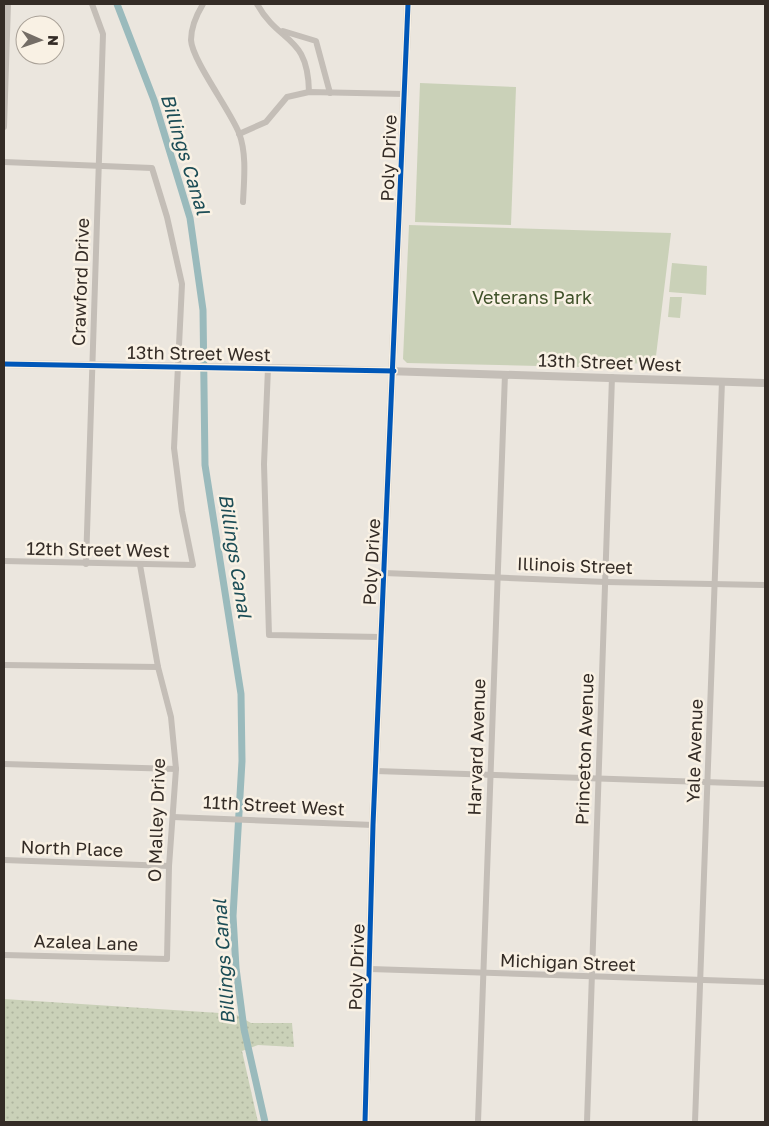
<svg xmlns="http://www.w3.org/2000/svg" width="769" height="1126" font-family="'Golos Text',sans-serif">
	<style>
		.grass { fill: url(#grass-dots) }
		.green { fill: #cad1b8 }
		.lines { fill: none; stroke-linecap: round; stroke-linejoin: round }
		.canal { stroke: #9ababc; stroke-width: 7 }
		.minor { stroke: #c4beb7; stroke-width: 6 }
		.tertiary { stroke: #c4beb7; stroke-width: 8 }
		.cycleway-casing { stroke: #f9f1e4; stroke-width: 8 }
		.cycleway { stroke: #0057b8; stroke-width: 5 }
		.labels { text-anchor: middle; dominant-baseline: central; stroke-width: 5; stroke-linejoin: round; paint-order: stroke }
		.street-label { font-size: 18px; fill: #342c26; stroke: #f9f1e4 }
		.park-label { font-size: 18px; fill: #40522a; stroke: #f9f1e4 }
		.water-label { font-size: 19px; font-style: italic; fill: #1c4d56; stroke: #f9f1e4 }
	</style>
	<defs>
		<pattern id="grass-dots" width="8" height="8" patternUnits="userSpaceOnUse" patternTransform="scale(1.25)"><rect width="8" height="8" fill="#cad1b8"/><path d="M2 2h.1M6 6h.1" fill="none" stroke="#aeb49e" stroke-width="1.8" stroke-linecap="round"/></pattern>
	</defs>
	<rect width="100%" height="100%" fill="#ebe6de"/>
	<polygon class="grass" points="4,999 235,1014 251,1023 292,1023 294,1047 258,1045 242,1051 258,1122 4,1122"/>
	<g class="green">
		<polygon points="420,83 516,87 511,225 415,222"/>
		<polygon points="409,225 671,233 655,364 587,362 581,367 407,363 403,359"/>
		<polygon points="672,263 707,266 706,295 669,292"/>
		<polygon points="670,297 682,297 680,318 668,317"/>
	</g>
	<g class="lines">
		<polyline class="canal" points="117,4 154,100 190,218 203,310 205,465 241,694 242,761 233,916 236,968 244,1029 265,1122"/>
		<g class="minor">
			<path d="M203,4C197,14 191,28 191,40C192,60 230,110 239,133C247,154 244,180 243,202"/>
			<path d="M257,4C280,45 308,34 309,92"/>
			<polyline points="283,31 316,41 330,93"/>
			<polyline points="4,127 8,4"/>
			<polyline points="239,134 266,122 287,97 309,92 404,94"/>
			<polyline points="4,162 152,168 167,217 182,284 174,448 182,511 193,565 4,561"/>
			<polyline points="268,368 264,464 269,635 381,637"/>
			<polyline points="86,564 103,34 92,4"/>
			<polyline points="384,573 606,582 765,585"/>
			<polyline points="4,665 158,667"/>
			<polyline points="4,764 176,769"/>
			<polyline points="376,771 765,784"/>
			<polyline points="173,817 373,825"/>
			<polyline points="4,860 169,866"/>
			<polyline points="4,955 167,959 169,866 176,769 171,717 158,667 140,565"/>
			<polyline points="370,969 765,982"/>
			<polyline points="478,1122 505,374"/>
			<polyline points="587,1122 612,377"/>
			<polyline points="695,1122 722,381"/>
		</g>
		<g class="tertiary">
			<polyline points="4,364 324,369 765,383"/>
			<polyline points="365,1122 373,825 408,4"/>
		</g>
		<g class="cycleway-casing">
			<g id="cycleway">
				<polyline points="4,364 394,371"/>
				<polyline points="365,1122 373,825 408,4"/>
			</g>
		</g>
		<use href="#cycleway" class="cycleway"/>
	</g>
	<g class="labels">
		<g class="street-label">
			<text transform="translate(388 158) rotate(-88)">Poly Drive</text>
			<text transform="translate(80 282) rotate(-88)">Crawford Drive</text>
			<text transform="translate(199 353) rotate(1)">13th Street West</text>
			<text transform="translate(610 362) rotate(2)">13th Street West</text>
			<text transform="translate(98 549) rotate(1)">12th Street West</text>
			<text transform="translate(371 562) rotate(-87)">Poly Drive</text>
			<text transform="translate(575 565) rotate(2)">Illinois Street</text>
			<text transform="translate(476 747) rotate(-88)">Harvard Avenue</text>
			<text transform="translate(584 749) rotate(-88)">Princeton Avenue</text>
			<text transform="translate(694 751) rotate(-88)">Yale Avenue</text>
			<text transform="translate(274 805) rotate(3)">11th Street West</text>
			<text transform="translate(156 820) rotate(-88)">O Malley Drive</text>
			<text transform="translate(72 848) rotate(2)">North Place</text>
			<text transform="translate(86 942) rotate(2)">Azalea Lane</text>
			<text transform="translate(568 962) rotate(2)">Michigan Street</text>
			<text transform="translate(356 967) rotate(-88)">Poly Drive</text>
		</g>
		<g class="park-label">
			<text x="532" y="297">Veterans Park</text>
		</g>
		<g class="water-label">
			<text transform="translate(186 154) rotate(73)">Billings Canal</text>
			<text transform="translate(236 556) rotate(81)">Billings Canal</text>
			<text transform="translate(223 962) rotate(-94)">Billings Canal</text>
		</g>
	</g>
	<rect width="769" height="1126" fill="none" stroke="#342c26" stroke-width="10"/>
	<g transform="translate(40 40) rotate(92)"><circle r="24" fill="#f9f1e4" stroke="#aaa298"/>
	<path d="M0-4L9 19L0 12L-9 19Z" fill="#746d66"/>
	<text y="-8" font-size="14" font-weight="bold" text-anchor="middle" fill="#342c26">N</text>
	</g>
</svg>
